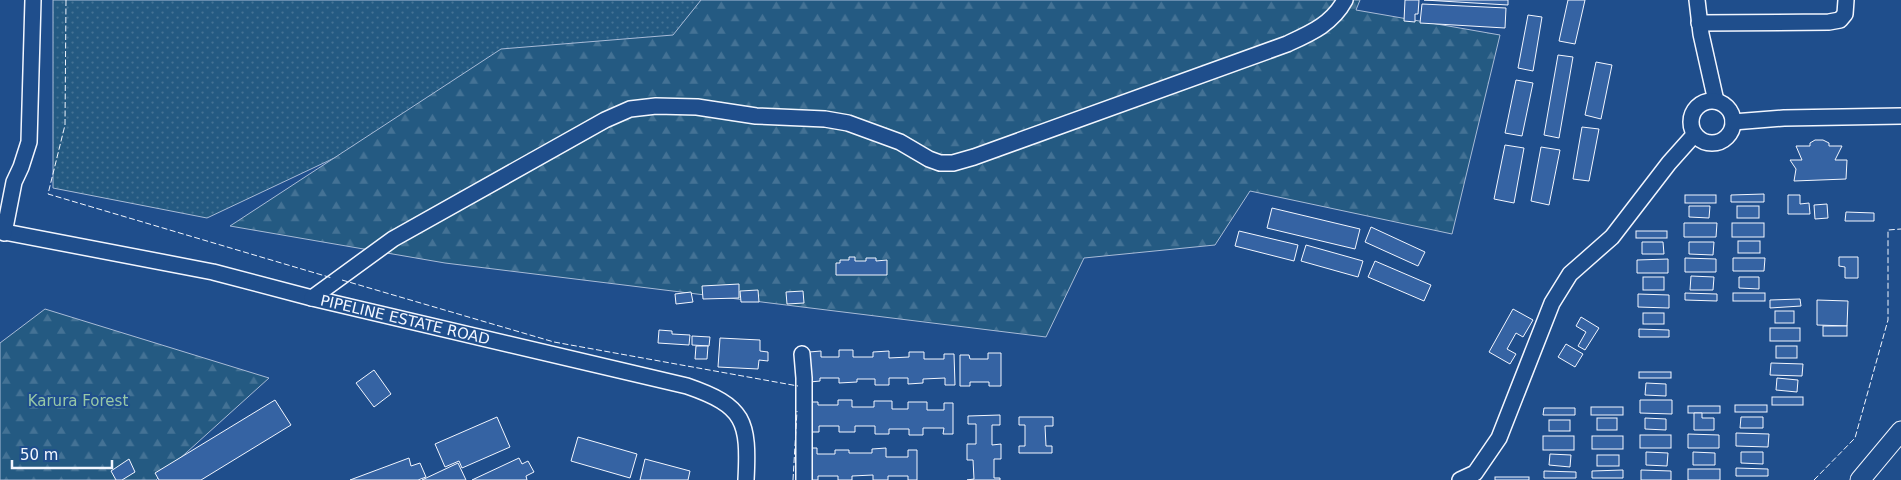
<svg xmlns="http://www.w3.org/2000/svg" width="1901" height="480" font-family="'DejaVu Sans',sans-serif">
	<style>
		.grass { fill: url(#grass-dots); stroke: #a8bbd7 }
		.forest { fill: url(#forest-firs); stroke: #a8bbd7 }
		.building { fill: #3563a3; stroke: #f2f6ff }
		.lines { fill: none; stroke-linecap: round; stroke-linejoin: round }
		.minor-casing { stroke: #f2f6ff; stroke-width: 18 }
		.major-casing { stroke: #f2f6ff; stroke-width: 21 }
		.minor { stroke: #1f4e8c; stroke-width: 15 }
		.major { stroke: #1f4e8c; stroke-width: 19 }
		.fence { stroke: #f2f6ff; stroke-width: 1; stroke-dasharray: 6 2.5; stroke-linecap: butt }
		.labels { text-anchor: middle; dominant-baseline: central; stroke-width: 4; stroke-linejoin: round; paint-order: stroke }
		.street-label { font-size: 15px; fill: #f2f6ff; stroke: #1f4e8c }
		.park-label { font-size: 15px; fill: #97c8a6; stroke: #1f4e8c }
	</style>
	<defs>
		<pattern id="grass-dots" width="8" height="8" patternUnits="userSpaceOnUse" patternTransform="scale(1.25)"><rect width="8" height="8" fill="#245a82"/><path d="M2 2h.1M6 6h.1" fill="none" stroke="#447295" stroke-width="1.8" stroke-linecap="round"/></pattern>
		<pattern id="forest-firs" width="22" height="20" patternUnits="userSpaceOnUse" patternTransform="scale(1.25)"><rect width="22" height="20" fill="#245a82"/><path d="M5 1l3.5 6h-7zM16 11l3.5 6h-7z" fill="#447295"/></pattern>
	</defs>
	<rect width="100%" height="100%" fill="#1f4e8c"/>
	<polygon class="grass" points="53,0 853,0 434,111 207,218 53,188"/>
	<g class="forest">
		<polygon points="701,0 1360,0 1356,10 1500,35 1452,234 1250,191 1215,245 1084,258 1046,337 445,263 230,226 501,49 673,35"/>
		<polygon points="45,309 269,378 156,480 0,480 0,343"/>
	</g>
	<g class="building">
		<polygon points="1405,0 1419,0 1418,14 1415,14 1415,22 1404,21"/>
		<polygon points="1424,0 1508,0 1508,5"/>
		<polygon points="1568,0 1585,0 1575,44 1559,41"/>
		<polygon points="1422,4 1506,8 1505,28 1420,23"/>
		<polygon points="1528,15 1542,17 1533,71 1518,68"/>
		<polygon points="1558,55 1573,57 1559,138 1544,135"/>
		<polygon points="1596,62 1612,65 1601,119 1585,115"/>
		<polygon points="1516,80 1533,83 1522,136 1505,133"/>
		<polygon points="1582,127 1599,129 1589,181 1573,179"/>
		<polygon points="1815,140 1823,140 1829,143 1829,146 1842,146 1835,160 1847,160 1846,179 1794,181 1796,169 1790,160 1802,160 1796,146 1810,146 1810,143"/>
		<polygon points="1505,145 1524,148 1514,203 1494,199"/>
		<polygon points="1541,147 1560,150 1549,205 1531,201"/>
		<polygon points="1764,194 1764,202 1731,202 1731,195"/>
		<rect x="1685" y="195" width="31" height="8"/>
		<polygon points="1788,195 1800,195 1800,204 1809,203 1810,214 1788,214"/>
		<polygon points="1827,204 1828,218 1815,219 1814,205"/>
		<polygon points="1689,206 1710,206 1709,218 1689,217"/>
		<rect x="1737" y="206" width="22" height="12"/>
		<polygon points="1272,208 1360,229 1355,249 1267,228"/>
		<polygon points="1846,212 1874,213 1874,221 1845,221"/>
		<polygon points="1684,223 1717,223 1716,237 1684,237"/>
		<rect x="1732" y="223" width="32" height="14"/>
		<polygon points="1371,227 1425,252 1418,266 1365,242"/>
		<polygon points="1239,231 1298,245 1294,261 1235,246"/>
		<rect x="1636" y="231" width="31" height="7"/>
		<rect x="1738" y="241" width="22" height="12"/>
		<polygon points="1642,242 1663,242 1664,254 1642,254"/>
		<polygon points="1689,242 1714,242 1713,255 1689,254"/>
		<polygon points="1306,245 1363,261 1358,277 1301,261"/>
		<polygon points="849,257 855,257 855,261 866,261 866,258 876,258 876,261 887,260 887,275 836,275 836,263 840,263 840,260 849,260"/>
		<polygon points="1839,257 1858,257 1858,278 1845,278 1845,267 1839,266"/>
		<polygon points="1685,258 1716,259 1716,272 1685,272"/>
		<polygon points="1733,258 1765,258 1764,271 1733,271"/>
		<polygon points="1668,259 1668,273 1637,273 1637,260"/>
		<polygon points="1375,261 1431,285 1424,301 1368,277"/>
		<polygon points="1691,276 1714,277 1713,290 1690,290"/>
		<rect x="1643" y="277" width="21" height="13"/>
		<polygon points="1739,277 1759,277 1759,289 1739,288"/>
		<polygon points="739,284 739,298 703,299 702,286"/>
		<polygon points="758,290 759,302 741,302 740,291"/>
		<polygon points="803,291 804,303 787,304 786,292"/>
		<polygon points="691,292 693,302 676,304 675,294"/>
		<polygon points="1685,293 1717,294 1717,301 1685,300"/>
		<rect x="1733" y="293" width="32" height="8"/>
		<polygon points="1638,294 1669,295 1669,308 1638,307"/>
		<polygon points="1800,299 1801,306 1770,308 1770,300"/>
		<polygon points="1817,300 1848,301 1847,326 1817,325"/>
		<polygon points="1513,309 1533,320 1523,337 1516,333 1507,349 1516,354 1510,364 1489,352"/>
		<rect x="1775" y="311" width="19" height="12"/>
		<rect x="1643" y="313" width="21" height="11"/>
		<polygon points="1581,317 1599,328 1585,350 1578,346 1586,332 1576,326"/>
		<rect x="1823" y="326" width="24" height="10"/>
		<rect x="1770" y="328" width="30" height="13"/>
		<polygon points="1639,329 1669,330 1669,337 1639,337"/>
		<polygon points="659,330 672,331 672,334 690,335 689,345 658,343"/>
		<polygon points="692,336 710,337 709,346 692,345"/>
		<polygon points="720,338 760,340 760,351 768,352 768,361 759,360 758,369 718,367"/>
		<polygon points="1566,344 1583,354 1575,367 1558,357"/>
		<polygon points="696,346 708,346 707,359 695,359"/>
		<rect x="1776" y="346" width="21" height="12"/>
		<polygon points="839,350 853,350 853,357 873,357 873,352 889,351 889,358 909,357 909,352 924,352 924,359 944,359 944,354 954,354 955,385 945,385 945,378 923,379 923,383 908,384 908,378 889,378 889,385 875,385 875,379 857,379 857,382 839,383 839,378 820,378 820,381 810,382 809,352 821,351 821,357 839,357"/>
		<polygon points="988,353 1001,353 1001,386 989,386 989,382 970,382 970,386 960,386 960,355 969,355 970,359 988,359"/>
		<polygon points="1771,363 1803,364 1802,376 1770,375"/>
		<polygon points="374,370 391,394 374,407 356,383"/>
		<rect x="1639" y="372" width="32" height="6"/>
		<polygon points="1777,378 1798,380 1797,392 1776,390"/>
		<polygon points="1646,383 1666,384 1666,396 1645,395"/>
		<rect x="1772" y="397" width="31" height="8"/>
		<polygon points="275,400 291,425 201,480 159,480 155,473"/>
		<polygon points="838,400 852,400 852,407 874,407 874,401 892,401 892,409 908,409 908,402 927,402 927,410 944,410 944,403 953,403 953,434 943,434 944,428 923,428 923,435 909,435 909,429 889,429 889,434 875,434 875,426 855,426 855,432 839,432 839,426 819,426 819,432 809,432 809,402 818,402 818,405 838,405"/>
		<polygon points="1640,400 1672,400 1672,414 1640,413"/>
		<rect x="1735" y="405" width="32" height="7"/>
		<rect x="1688" y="406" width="32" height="7"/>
		<rect x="1591" y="407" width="32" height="8"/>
		<polygon points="1544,408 1575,408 1575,415 1543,415"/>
		<polygon points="1694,413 1702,413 1702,418 1714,418 1714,430 1694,430"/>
		<polygon points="1000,415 1000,425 992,425 992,445 1001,444 1001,459 994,459 994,478 1000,478 1000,480 967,480 974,479 973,460 967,460 967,444 976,444 976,424 968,424 968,416"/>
		<polygon points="497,417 510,447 462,468 459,461 445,467 435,444"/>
		<polygon points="1019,417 1053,417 1053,426 1045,426 1046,446 1052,446 1052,453 1019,453 1019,446 1025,446 1025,425 1019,425"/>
		<polygon points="1741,417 1763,417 1763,428 1740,428"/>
		<rect x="1597" y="418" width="20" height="12"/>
		<polygon points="1645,418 1666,419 1666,430 1645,429"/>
		<rect x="1549" y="420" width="21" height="11"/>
		<polygon points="1736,433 1769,434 1768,447 1736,446"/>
		<polygon points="1688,434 1719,435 1719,448 1688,448"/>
		<rect x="1640" y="435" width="31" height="13"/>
		<rect x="1543" y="436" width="31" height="14"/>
		<rect x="1592" y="436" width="31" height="13"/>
		<polygon points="578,437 637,454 630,478 571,461"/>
		<polygon points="809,448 817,448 817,454 835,454 835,450 849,450 849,453 872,453 872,449 886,448 886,457 908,457 908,450 917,450 917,480 908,480 908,476 888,476 888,480 873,480 873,475 852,476 852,480 838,480 838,476 818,476 818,480 809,480"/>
		<polygon points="1646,452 1668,453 1667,466 1646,465"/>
		<polygon points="1693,452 1715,453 1715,465 1693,465"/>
		<polygon points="1741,452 1763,452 1763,464 1741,463"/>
		<polygon points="1550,454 1571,455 1570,467 1549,465"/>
		<rect x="1597" y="455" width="22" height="11"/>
		<polygon points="409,458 411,466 420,463 426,477 418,480 350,480"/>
		<polygon points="519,458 522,464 528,461 534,472 526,476 527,480 472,480"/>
		<polygon points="129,459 135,472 122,480 116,480 111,471"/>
		<polygon points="645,459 690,471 688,480 640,480"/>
		<polygon points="458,463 466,480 422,480"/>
		<polygon points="1736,468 1768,469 1768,476 1736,476"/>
		<rect x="1688" y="469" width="32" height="11"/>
		<polygon points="1623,470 1623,478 1592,478 1592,471"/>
		<polygon points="1641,470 1671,471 1671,480 1641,480"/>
		<polygon points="1544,471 1576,472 1576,478 1544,478"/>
		<rect x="1495" y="477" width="34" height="3"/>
	</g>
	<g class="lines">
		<g class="minor-casing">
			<g id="minor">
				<polyline points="1697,0 1701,34 1716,101"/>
				<polyline points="1699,23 1829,22 1840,20 1845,14 1846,0"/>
				<circle cx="1712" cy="122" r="21"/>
				<polyline points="1733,122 1784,118 1901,116"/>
				<path id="s1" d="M0,231L213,272L312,298L687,386C745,406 749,421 746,480"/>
				<polyline points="4,233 14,182 21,167 29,142 33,0"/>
				<path d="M312,298L393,239L605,120L630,109L656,106L697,107L756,116L825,119L848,123L900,142L929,159L940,163H953L974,157L1287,44C1311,33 1332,24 1345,0"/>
				<polyline points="802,354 804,378 804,480"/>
				<polyline points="1460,480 1475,473 1499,438 1552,303 1570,274 1612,237 1669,163 1694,135"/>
			</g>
		</g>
		<g class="major-casing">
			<polyline id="major" points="1860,480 1901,431"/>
		</g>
		<use href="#minor" class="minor"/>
		<use href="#major" class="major"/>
		<g class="fence">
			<polyline points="66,0 65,125 48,194 332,278"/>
			<polyline points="342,280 554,342 798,386"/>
			<polyline points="793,480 797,411"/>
			<polyline points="1814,480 1855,438 1888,320 1888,230 1901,229"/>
		</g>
	</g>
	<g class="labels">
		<g class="street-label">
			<text stroke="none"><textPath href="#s1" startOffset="415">PIPELINE ESTATE ROAD</textPath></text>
		</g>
		<g class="park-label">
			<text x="78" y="401">Karura Forest</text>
		</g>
	</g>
	<path d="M12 460v8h100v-8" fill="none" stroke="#f2f6ff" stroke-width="2.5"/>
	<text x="20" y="460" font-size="15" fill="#f2f6ff" stroke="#1f4e8c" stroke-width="4" paint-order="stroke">50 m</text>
</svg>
